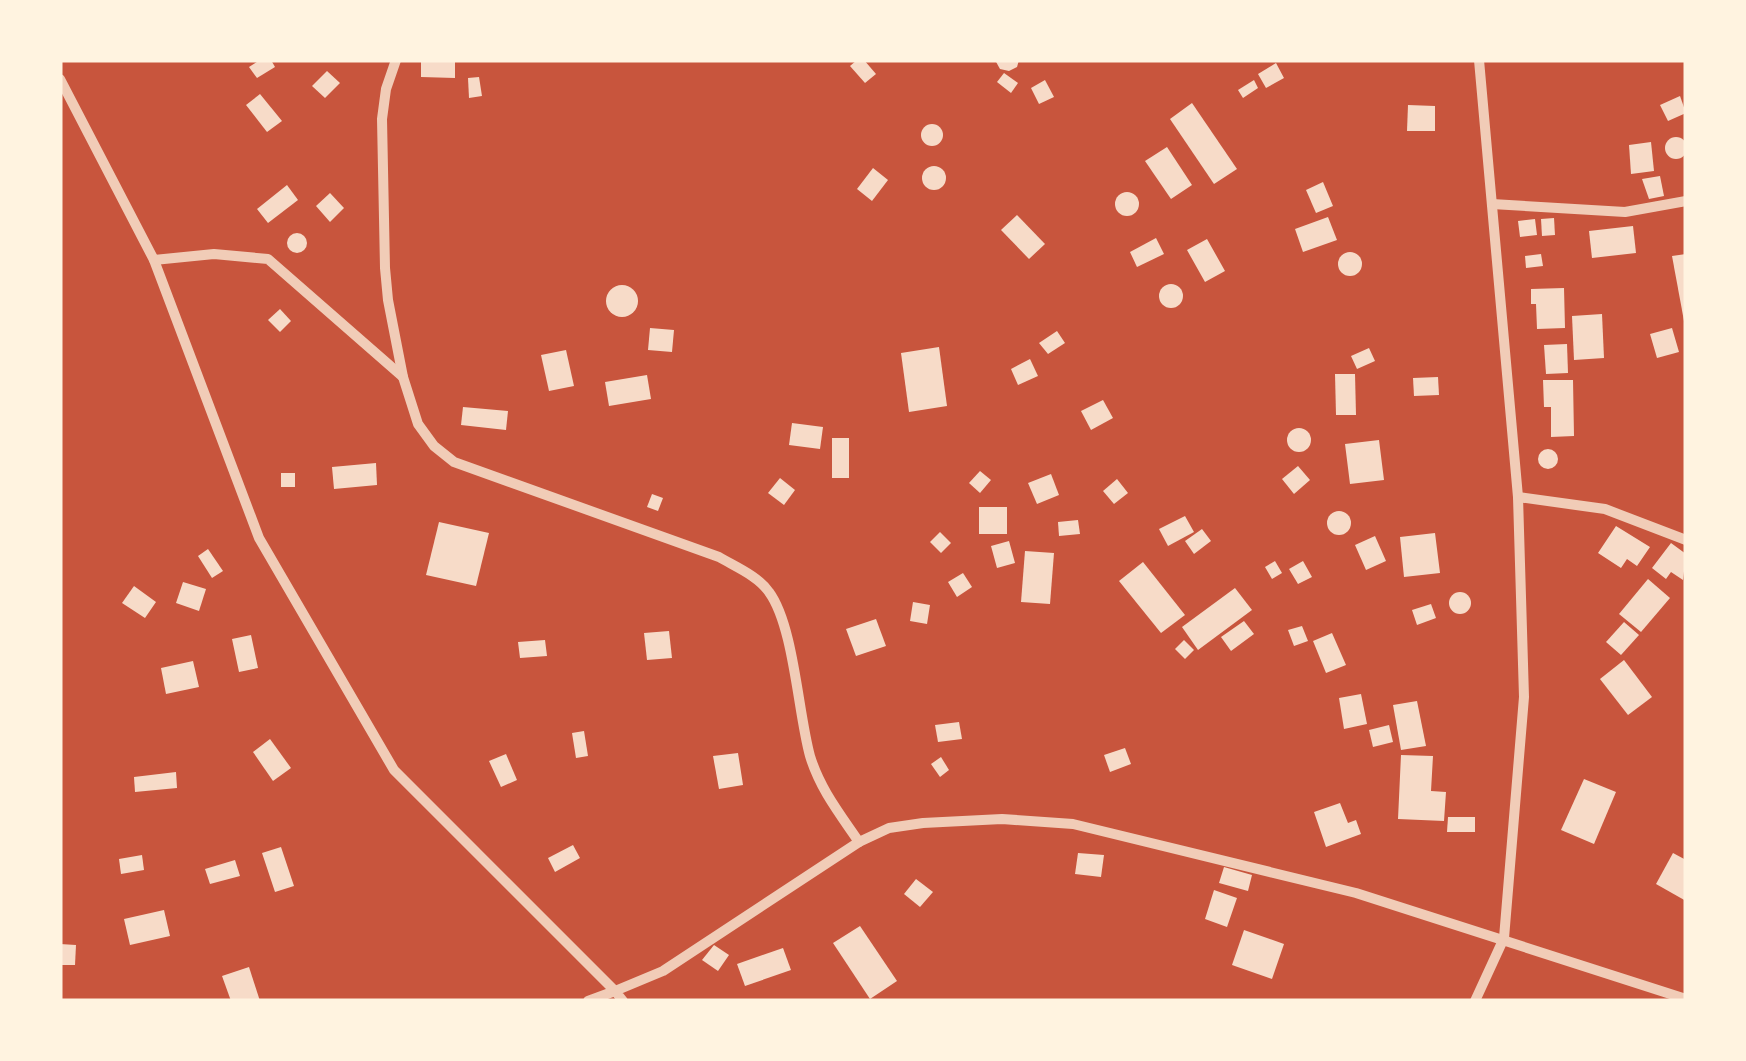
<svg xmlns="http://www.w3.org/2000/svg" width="1746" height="1061" font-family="'Noto Sans',sans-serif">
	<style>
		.building { fill: #f7dbc8 }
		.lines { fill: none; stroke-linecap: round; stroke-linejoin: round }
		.minor { stroke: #f1ccb7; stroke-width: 10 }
	</style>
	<rect width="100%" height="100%" fill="#c8553d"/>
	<g class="building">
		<polygon points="260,60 271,60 275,67 257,78 249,67"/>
		<polygon points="421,60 455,60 455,78 421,77"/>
		<polygon points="857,60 864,60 876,74 865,83 850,66"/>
		<polygon points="995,60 1019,60 1017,67 1009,71 1000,69"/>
		<polygon points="1276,63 1284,78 1266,88 1258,74"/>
		<polygon points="327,71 340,83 325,98 312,86"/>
		<polygon points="1004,73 1018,83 1011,93 997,82"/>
		<polygon points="479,77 482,96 469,98 468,78"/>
		<polygon points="1045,80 1054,97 1039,104 1031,88"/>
		<polygon points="1254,80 1258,88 1243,98 1238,90"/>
		<polygon points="260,94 282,121 267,132 246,105"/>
		<polygon points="1680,96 1686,113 1668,121 1660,105"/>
		<polygon points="1192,103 1237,169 1214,184 1170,119"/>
		<polygon points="1408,105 1435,106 1435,131 1407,131"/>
		<circle cx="932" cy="135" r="11"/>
		<circle cx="1676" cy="148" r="11"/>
		<polygon points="1651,142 1654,171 1631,174 1629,145"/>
		<polygon points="1167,147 1192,185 1171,199 1145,161"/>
		<circle cx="934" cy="178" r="12"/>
		<polygon points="873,168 888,180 872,201 857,189"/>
		<polygon points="1660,176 1664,196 1649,199 1642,179"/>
		<polygon points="1323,182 1333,206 1316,213 1306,190"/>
		<polygon points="287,185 298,200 268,223 257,209"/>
		<circle cx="1127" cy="204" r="12"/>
		<polygon points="330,193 344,208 330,222 316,206"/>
		<polygon points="1017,215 1045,244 1029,259 1001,230"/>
		<polygon points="1328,217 1337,240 1303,252 1295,229"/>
		<polygon points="1554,218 1555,235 1542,236 1541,219"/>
		<polygon points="1535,219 1537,235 1520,237 1518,221"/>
		<polygon points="1633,226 1636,253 1592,258 1589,231"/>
		<circle cx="297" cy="243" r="10"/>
		<polygon points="1156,238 1164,254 1137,267 1130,252"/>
		<polygon points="1207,239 1225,271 1205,282 1187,250"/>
		<circle cx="1350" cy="264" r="12"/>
		<polygon points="1541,254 1543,266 1526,268 1525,256"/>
		<polygon points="1686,254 1686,321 1684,321 1672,256"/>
		<circle cx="1171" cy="296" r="12"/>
		<circle cx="622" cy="301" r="16"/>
		<polygon points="1564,288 1565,328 1537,329 1536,304 1531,304 1531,289"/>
		<polygon points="280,309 291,321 280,332 268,320"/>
		<polygon points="1602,314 1604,358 1574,360 1572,316"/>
		<polygon points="650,328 674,330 672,352 648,350"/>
		<polygon points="1672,328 1679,352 1657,358 1650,334"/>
		<polygon points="1057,331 1065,343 1048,354 1039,343"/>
		<polygon points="1567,344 1568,373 1546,374 1544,345"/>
		<polygon points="939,347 947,406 909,412 901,353"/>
		<polygon points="1369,348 1375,361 1357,369 1351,356"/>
		<polygon points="566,350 574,386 549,391 541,355"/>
		<polygon points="1030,359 1038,376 1018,385 1011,369"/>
		<polygon points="1335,374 1355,374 1356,415 1336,415"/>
		<polygon points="647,375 651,399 609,406 605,382"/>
		<polygon points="1438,377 1439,395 1414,396 1413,378"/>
		<polygon points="1543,380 1573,380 1574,436 1551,437 1551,407 1544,407"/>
		<polygon points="1103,400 1113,418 1091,430 1081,411"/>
		<polygon points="463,407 508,411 506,430 461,425"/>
		<polygon points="792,423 823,427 820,449 789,445"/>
		<circle cx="1299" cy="440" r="12"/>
		<rect x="832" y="438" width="17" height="40"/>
		<polygon points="1379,440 1384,480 1350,484 1345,444"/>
		<circle cx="1548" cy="459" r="10"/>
		<polygon points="376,463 377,485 334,489 332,467"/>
		<polygon points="1298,466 1310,480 1294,494 1282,479"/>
		<polygon points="980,471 991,480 980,493 969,483"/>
		<rect x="281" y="473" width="14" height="14"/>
		<polygon points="1051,474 1059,495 1037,504 1028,483"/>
		<polygon points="780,478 795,490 784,505 768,493"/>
		<polygon points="1117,479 1128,493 1114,504 1103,491"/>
		<polygon points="652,494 663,498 658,511 647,507"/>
		<rect x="979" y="507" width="28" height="27"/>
		<circle cx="1339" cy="523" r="12"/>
		<polygon points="1185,516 1194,532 1168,546 1159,529"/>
		<polygon points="1078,520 1080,534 1059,536 1058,522"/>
		<polygon points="439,522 489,533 476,586 426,575"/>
		<polygon points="1616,526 1650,547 1637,566 1627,559 1621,568 1598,553"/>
		<polygon points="1202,529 1211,541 1194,554 1185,541"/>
		<polygon points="940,532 951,543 941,553 930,542"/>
		<polygon points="1435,533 1440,573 1404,577 1400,537"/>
		<polygon points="1375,536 1386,561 1366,570 1355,545"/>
		<polygon points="1009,541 1015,563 997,568 991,546"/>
		<polygon points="1671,543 1686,554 1683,580 1671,572 1666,579 1652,568"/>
		<polygon points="208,549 223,571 212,578 198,556"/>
		<polygon points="1025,551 1054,553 1050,604 1021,602"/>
		<polygon points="1275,561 1282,573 1272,579 1265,567"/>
		<polygon points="1303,561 1312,577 1298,584 1289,569"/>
		<polygon points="1143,562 1185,615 1161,633 1119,581"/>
		<polygon points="963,573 972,587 957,597 948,582"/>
		<polygon points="1648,579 1670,598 1641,632 1619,614"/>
		<polygon points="183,582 206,589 199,611 176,603"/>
		<polygon points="134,586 156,602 145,618 122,603"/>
		<polygon points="1235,588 1252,610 1198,650 1182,627"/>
		<circle cx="1460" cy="603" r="11"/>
		<polygon points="913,602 930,605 927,624 910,621"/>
		<polygon points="1431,604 1436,618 1417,625 1412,610"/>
		<polygon points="876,619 886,646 856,656 846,629"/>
		<polygon points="1244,621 1254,634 1231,651 1221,637"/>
		<polygon points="1624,622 1639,635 1621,655 1606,642"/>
		<polygon points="1302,626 1308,641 1294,646 1288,630"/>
		<polygon points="669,631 672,658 647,660 644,633"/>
		<polygon points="1332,633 1346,665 1326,673 1313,641"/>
		<polygon points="251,635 258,668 239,672 232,639"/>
		<polygon points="545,640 547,656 520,658 518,642"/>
		<polygon points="1184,640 1194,650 1185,659 1175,649"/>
		<polygon points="1624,660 1652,697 1628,715 1600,679"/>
		<polygon points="193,661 199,687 166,694 161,668"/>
		<polygon points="1361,694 1367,724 1344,729 1339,698"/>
		<polygon points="1417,701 1426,746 1401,750 1393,705"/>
		<polygon points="959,722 962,739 938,742 935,725"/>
		<polygon points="1389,725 1393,742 1373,747 1369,730"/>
		<polygon points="584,731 588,756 576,758 572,733"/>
		<polygon points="270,739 291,768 273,781 253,752"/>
		<polygon points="1125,748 1131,764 1110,772 1104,755"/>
		<polygon points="738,753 743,785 719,789 713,756"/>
		<polygon points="506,754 517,780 501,787 489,761"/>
		<polygon points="1401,755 1433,756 1431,791 1446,792 1444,821 1398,819"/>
		<polygon points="941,757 949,770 940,777 931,764"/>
		<polygon points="176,772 177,788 135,792 134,777"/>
		<polygon points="1584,779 1616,792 1594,844 1561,830"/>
		<polygon points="1340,803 1348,823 1356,820 1361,834 1326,847 1314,812"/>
		<polygon points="1448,817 1475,817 1475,832 1447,832"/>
		<polygon points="573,845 580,858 555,872 548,858"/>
		<polygon points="281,847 294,886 275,892 262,853"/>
		<polygon points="1078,853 1104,855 1101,877 1075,874"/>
		<polygon points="1673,853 1686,860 1686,901 1656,884"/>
		<polygon points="142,855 144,870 121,874 119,859"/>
		<polygon points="235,860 240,876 210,884 205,869"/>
		<polygon points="1224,867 1252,875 1248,891 1219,883"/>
		<polygon points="916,879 933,892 920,907 904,894"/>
		<polygon points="1214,890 1237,898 1227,927 1205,919"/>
		<polygon points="164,910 170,936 130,945 124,919"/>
		<polygon points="860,926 897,981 870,999 833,943"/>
		<polygon points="1244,930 1284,944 1272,979 1232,965"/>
		<polygon points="60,944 76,945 75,965 60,965"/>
		<polygon points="714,945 729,955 718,971 702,960"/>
		<polygon points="783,948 791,970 745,986 737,964"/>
		<polygon points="249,967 260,1001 231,1001 222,976"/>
	</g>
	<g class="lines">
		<g class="minor">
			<path d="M396,60L386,89L382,119L385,268L388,300L403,377L418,424L434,446L454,462L719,557C736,567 758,576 769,592C794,626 798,713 810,756C820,789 840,814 859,842"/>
			<polyline points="60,79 154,260 259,538 394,770 615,991 588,1001"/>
			<polyline points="1492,204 1625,212 1686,201"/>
			<polyline points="154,260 214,254 268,259 403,377"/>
			<polyline points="1518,497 1605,509 1686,540"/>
			<polyline points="623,1001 615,991 663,971 859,842 889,828 923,823 1002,819 1073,824 1356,893 1686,999"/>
			<polyline points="1475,1001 1504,938 1524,697 1518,497 1479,60"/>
		</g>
	</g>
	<rect width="1746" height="1061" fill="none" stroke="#fff3e0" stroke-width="125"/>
</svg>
